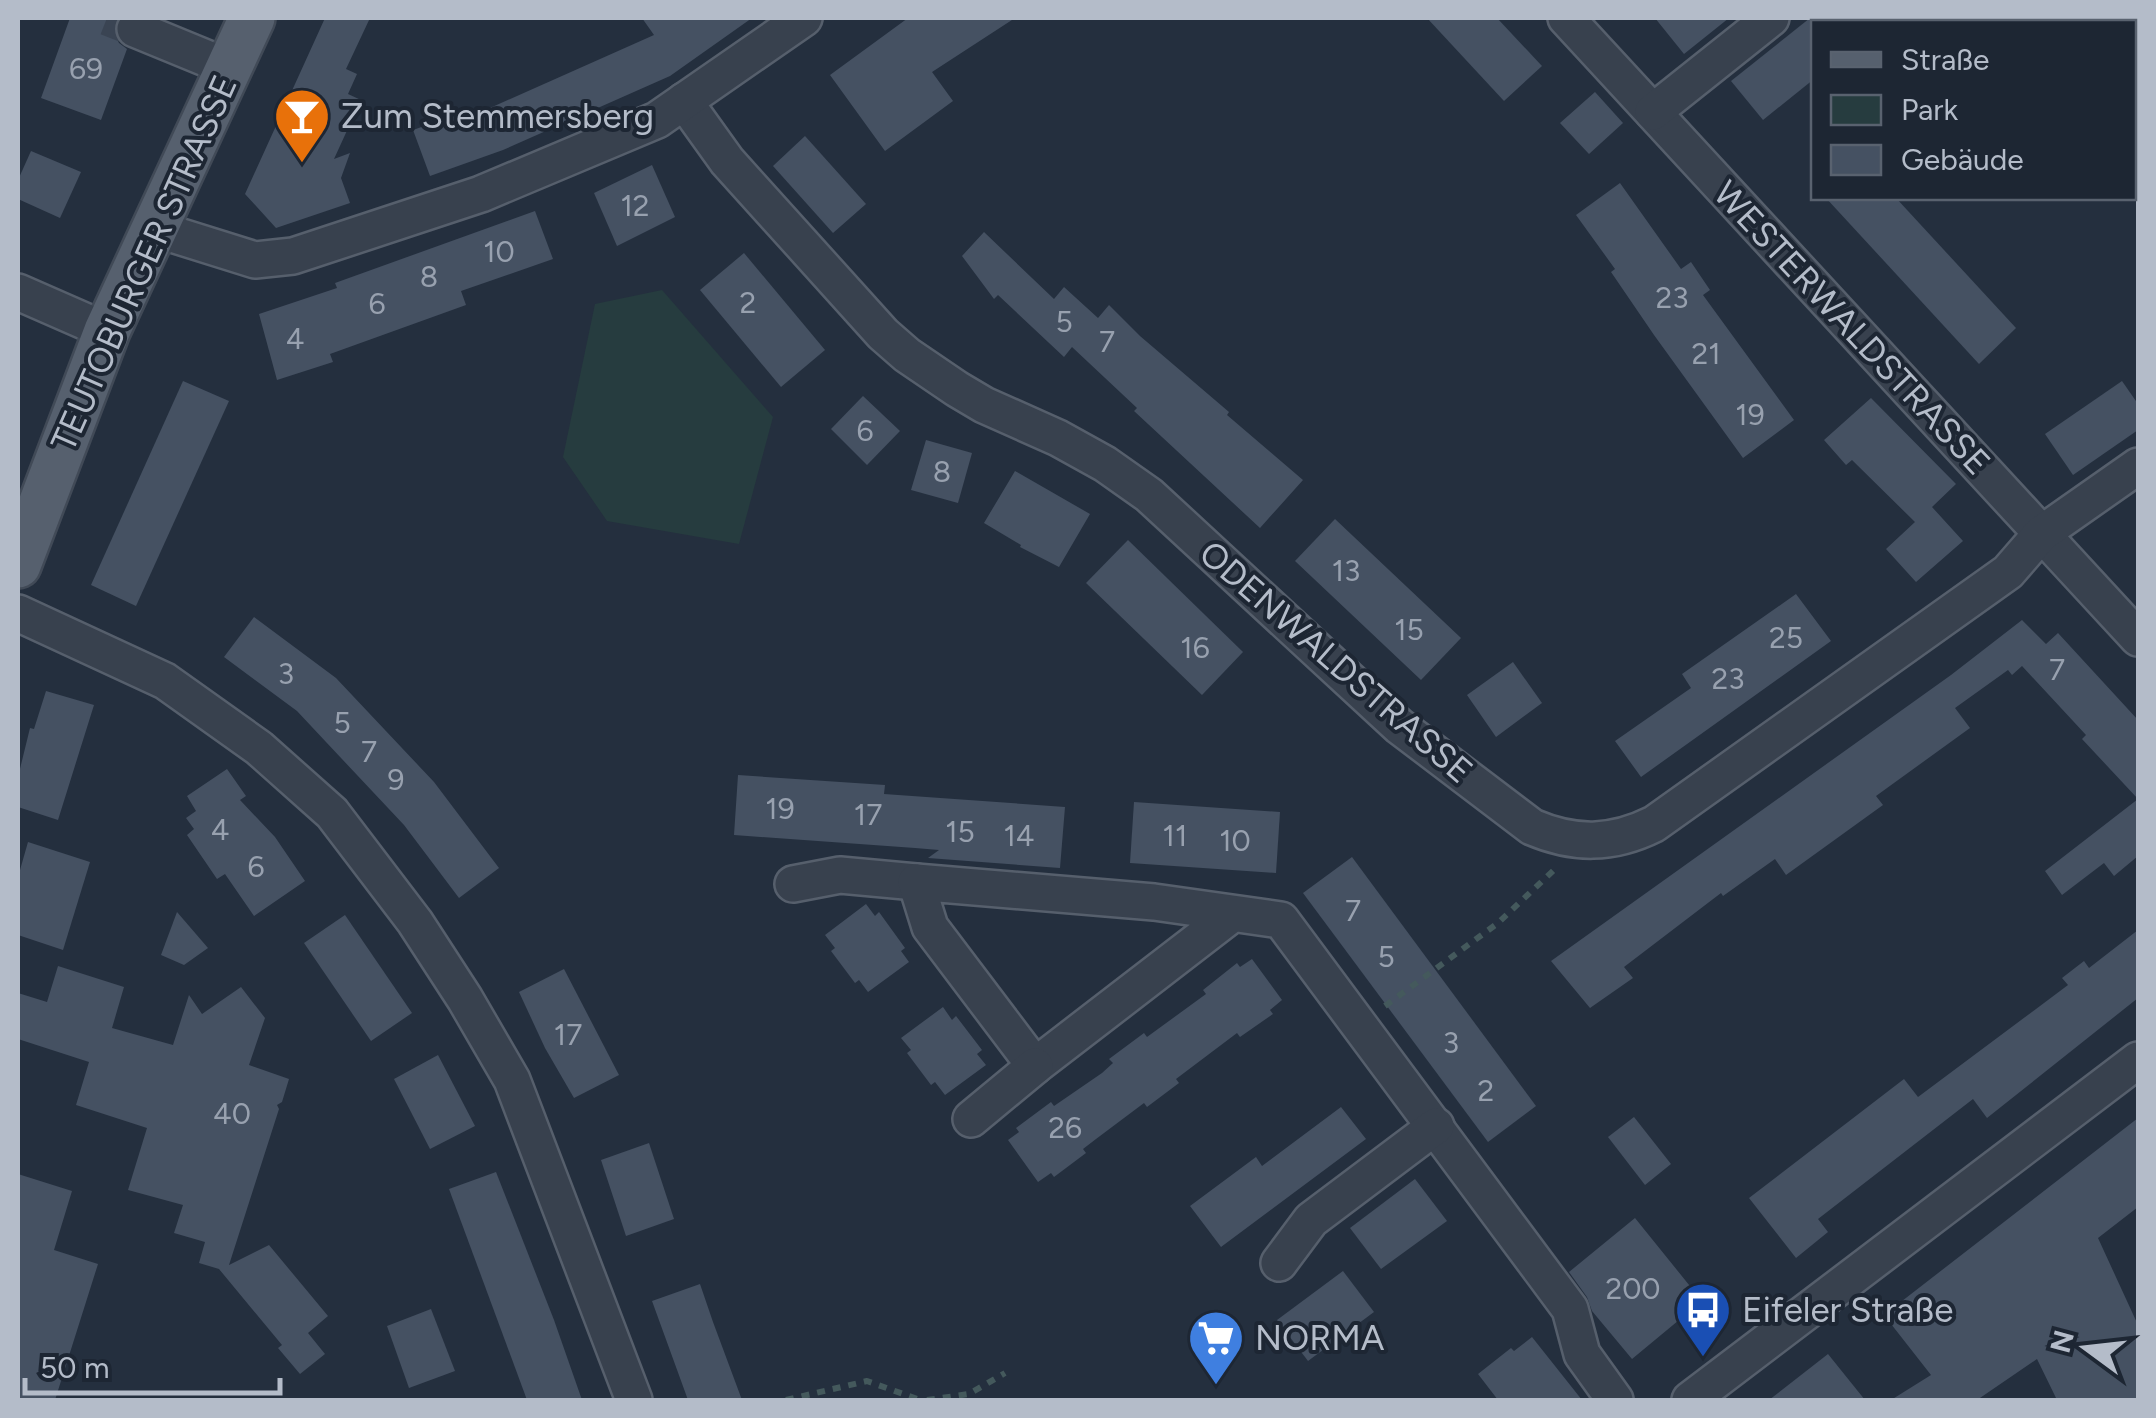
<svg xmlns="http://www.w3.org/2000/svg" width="2156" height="1418" font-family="Figtree,sans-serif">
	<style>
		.green { fill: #263c3f }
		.building { fill: #455162 }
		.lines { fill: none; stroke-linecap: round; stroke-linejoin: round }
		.minor-tunnel { stroke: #3a4453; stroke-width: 35; stroke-dasharray: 35 18; stroke-linecap: butt }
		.minor-casing { stroke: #565f6c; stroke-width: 40 }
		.major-casing { stroke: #414a57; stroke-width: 50 }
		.path { stroke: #44595c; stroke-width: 6; stroke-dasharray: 8 8; stroke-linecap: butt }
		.minor { stroke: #38414e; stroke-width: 35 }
		.major { stroke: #56606e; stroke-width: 45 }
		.labels { text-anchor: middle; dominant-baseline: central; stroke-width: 8; stroke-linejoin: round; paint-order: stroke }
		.number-label { font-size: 30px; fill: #98a1af }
		.poi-label { font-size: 35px; fill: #b4bcc9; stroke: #1d2633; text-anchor: start }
		.street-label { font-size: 35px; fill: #b4bcc9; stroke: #1d2633 }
	</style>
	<rect width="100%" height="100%" fill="#242f3e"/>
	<polygon class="green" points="662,290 773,417 739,544 607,521 563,457 595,304"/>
	<g class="building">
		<polygon points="70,18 118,18 114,33 119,43 127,49 101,120 41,98"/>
		<polygon points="325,18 370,18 346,69 357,74 348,94 361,100 334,159 350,153 341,178 350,203 276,228 245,194"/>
		<polygon points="642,18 752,18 670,76 503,150 430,176 413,130 470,110 472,116 654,35"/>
		<polygon points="908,18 1015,18 932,72 953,101 885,151 830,75"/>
		<polygon points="1427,18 1497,18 1542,66 1504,101"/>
		<polygon points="1655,18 1729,18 1684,54"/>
		<polygon points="1810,18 1814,18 1814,79 1763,120 1731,81"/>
		<polygon points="1595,92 1623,123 1589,154 1560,123"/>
		<polygon points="805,136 866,204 833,233 773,166"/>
		<polygon points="31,151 81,172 60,218 18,199 18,180"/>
		<polygon points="652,165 675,217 617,246 594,193"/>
		<polygon points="1620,183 1681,269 1691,262 1710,290 1703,295 1794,420 1743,458 1654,335 1611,272 1615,269 1576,215"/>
		<polygon points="1826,198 1896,198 2016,328 1979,364"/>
		<polygon points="535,211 553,259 461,291 466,305 330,354 333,362 277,380 259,314 337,288 335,283"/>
		<polygon points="984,232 1054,299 1064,287 1098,318 1109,305 1140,336 1229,412 1227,415 1303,480 1260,528 1134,411 1137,408 1072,347 1064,357 998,295 994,299 962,256"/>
		<polygon points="744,253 825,350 781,387 700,290"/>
		<polygon points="183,381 229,401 136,606 91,585"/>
		<polygon points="2122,381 2138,404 2138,430 2073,475 2045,434"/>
		<polygon points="863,396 900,431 867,465 831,429"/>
		<polygon points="1871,398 1956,484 1932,507 1963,541 1916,582 1886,549 1915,522 1852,460 1846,465 1824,440"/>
		<polygon points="926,440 972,453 958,503 911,490"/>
		<polygon points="1015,471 1090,514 1059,567 1020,547 1021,545 984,523"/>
		<polygon points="1335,519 1461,638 1421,680 1295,561"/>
		<polygon points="1128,540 1243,652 1202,695 1086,583"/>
		<polygon points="1796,594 1831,641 1641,777 1615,741 1691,688 1682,674"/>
		<polygon points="254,617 336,678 434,782 499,868 459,898 404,825 326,742 297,711 224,657"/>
		<polygon points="2022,620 2046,644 2058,633 2138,720 2138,856 2114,876 2104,863 2062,895 2045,871 2138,799 2082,739 2086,735 2022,666 2012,675 2008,670 1955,708 1970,728 1876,796 1883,805 1786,875 1775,859 1723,896 1721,893 1624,967 1633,978 1590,1008 1551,961 1951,675"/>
		<polygon points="1513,662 1542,703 1496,737 1467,695"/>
		<polygon points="46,691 94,705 58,820 18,807 18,777 30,728 34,729"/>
		<polygon points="227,769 246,796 240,800 275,837 305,881 254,916 225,874 217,879 187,835 194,829 186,818 196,811 187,796"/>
		<polygon points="738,775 885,785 884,794 1065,807 1060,868 928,858 939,850 915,848 734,835"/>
		<polygon points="1134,802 1280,812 1276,873 1130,863"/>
		<polygon points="28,842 90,862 63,950 18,935 18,877"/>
		<polygon points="1352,857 1536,1106 1488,1142 1303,893"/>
		<polygon points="866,904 875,916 879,912 905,948 901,951 909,962 868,992 859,980 855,983 831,951 835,948 825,935"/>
		<polygon points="177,912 208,948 184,965 161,955"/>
		<polygon points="345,915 412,1013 371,1041 304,943"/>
		<polygon points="2138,930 2138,998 1987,1118 1973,1099 1818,1219 1828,1232 1796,1258 1749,1198 1904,1079 1918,1097 2068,985 2062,978 2084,961 2089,968"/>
		<polygon points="1252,959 1282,1000 1270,1010 1273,1014 1240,1037 1237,1033 1176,1079 1179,1083 1147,1107 1144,1103 1096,1139 1083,1149 1086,1153 1054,1177 1051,1173 1038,1182 1008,1140 1019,1132 1016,1128 1051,1102 1054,1106 1102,1073 1113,1063 1109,1059 1144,1033 1147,1037 1206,994 1203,990 1237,963 1240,967"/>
		<polygon points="58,966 124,987 112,1028 173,1045 189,995 202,1014 241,987 265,1018 249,1065 289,1079 282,1102 277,1105 279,1109 229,1265 269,1245 328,1316 308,1333 325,1354 300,1374 278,1348 282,1345 219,1269 199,1263 205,1242 174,1233 183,1205 128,1190 147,1128 76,1105 89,1062 18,1039 18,993 47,1002"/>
		<polygon points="564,969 619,1075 574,1098 545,1048 519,992"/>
		<polygon points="943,1007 952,1020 956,1016 982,1050 977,1054 986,1065 945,1095 935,1082 931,1085 907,1053 911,1050 901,1038"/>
		<polygon points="438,1055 475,1126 430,1149 394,1079"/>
		<polygon points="1341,1107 1366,1139 1221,1247 1190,1206 1256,1157 1262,1166"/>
		<polygon points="1634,1117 1671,1164 1645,1185 1608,1137"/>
		<polygon points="2138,1118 2138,1207 2098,1238 2138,1325 2138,1400 2057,1400 2037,1359 1977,1400 1891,1400 1931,1375 1884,1315"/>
		<polygon points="649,1143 674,1219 626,1236 601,1160"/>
		<polygon points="496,1172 554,1320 582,1400 527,1400 449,1189"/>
		<polygon points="18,1174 72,1191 54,1250 98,1264 55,1400 18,1400"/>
		<polygon points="1415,1179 1447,1221 1381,1269 1350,1228"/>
		<polygon points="1635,1218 1702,1301 1632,1359 1592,1311 1587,1297 1569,1272"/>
		<polygon points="1343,1271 1374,1312 1308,1361 1277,1320"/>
		<polygon points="700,1284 713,1322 742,1400 688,1400 652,1301"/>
		<polygon points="431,1309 455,1371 409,1388 387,1326"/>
		<polygon points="1532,1337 1582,1400 1498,1400 1478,1374 1511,1348 1514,1351"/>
		<polygon points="1828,1354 1865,1400 1769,1400"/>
	</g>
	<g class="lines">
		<polyline class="minor-tunnel" points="107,18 135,29"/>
		<g class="minor-casing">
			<g id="minor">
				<polyline points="1566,18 2138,638"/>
				<polyline points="135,29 230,68"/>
				<path d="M684,101L727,161L883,334L907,355L957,389L984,405L1058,438L1105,464L1149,495L1399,726L1532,827C1574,845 1612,845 1654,824L2008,572L2041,534L2138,466"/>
				<polyline points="1653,112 1771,18"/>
				<polyline points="156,229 255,260 293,256 481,194 657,120 804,18"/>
				<polyline points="18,292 107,331"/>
				<polyline points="18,613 165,681 259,748 332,813 415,922 465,999 512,1080 634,1400"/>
				<polyline points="793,884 840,875 916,882"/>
				<polyline points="1231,915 1035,1066 930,927 916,882 1154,902 1281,920 1570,1309 1582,1354 1615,1400"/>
				<polyline points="971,1119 1035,1066"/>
				<polyline points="1279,1263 1311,1220 1436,1126"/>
				<polyline points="1690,1400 2138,1060"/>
			</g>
		</g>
		<g class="major-casing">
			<polyline id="major" points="18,565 107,331 252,18"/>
		</g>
		<g class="path">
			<polyline points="1385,1006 1498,923 1554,870"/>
			<polyline points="786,1400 867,1381 920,1400"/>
			<polyline points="927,1400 969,1394 1005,1373"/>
		</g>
		<use href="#minor" class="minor"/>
		<use href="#major" class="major"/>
	</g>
	<defs>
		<g id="bar-pin" transform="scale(2.875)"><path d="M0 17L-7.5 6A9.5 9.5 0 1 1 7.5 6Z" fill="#e8710a" stroke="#1d2633"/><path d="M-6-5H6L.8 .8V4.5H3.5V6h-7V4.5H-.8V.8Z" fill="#fff"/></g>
		<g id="bus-pin" transform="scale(2.875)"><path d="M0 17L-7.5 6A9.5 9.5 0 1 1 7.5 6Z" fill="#1a4fb4" stroke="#1d2633"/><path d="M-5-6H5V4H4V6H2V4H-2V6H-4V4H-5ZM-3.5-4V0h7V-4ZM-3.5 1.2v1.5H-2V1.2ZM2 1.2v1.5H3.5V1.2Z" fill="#fff"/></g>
		<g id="supermarket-pin" transform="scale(2.875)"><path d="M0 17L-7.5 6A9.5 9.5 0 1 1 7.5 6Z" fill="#3f7fe0" stroke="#1d2633"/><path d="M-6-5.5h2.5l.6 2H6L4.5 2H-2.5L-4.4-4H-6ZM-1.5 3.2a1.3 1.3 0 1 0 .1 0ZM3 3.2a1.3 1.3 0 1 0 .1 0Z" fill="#fff"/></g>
	</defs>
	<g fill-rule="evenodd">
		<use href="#bar-pin" x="302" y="116"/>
		<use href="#bus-pin" x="1703" y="1310"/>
		<use href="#supermarket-pin" x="1216" y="1338"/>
	</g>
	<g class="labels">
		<g class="number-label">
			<text x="86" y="68">69</text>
			<text x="635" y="205">12</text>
			<text x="499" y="251">10</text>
			<text x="429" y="276">8</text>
			<text x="1672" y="297">23</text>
			<text x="748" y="302">2</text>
			<text x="377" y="303">6</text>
			<text x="1064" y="321">5</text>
			<text x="295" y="338">4</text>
			<text x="1107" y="341">7</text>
			<text x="1706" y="353">21</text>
			<text x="1750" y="414">19</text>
			<text x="865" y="430">6</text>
			<text x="942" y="471">8</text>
			<text x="1346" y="570">13</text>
			<text x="1409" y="629">15</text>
			<text x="1786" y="637">25</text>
			<text x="1195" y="647">16</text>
			<text x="2057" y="669">7</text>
			<text x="286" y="673">3</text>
			<text x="1728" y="678">23</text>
			<text x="342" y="722">5</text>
			<text x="369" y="751">7</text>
			<text x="396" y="779">9</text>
			<text x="780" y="808">19</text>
			<text x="868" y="814">17</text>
			<text x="220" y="829">4</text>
			<text x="960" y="831">15</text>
			<text x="1019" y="835">14</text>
			<text x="1175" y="835">11</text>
			<text x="1235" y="840">10</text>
			<text x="256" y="866">6</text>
			<text x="1353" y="910">7</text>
			<text x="1386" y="956">5</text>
			<text x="568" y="1034">17</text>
			<text x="1451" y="1042">3</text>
			<text x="1486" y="1090">2</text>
			<text x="232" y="1113">40</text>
			<text x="1065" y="1127">26</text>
			<text x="1633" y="1288">200</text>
		</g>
		<g class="poi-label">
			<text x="341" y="116">Zum Stemmersberg</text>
			<text x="1742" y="1310">Eifeler Straße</text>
			<text x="1255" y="1338">NORMA</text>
		</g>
		<g class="street-label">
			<text transform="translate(144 263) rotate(-66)">TEUTOBURGER STRASSE</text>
			<text transform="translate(1852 328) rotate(47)">WESTERWALDSTRASSE</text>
			<text transform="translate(1336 662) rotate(41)">ODENWALDSTRASSE</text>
		</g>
	</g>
	<rect width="2156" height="1418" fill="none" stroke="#b4bcc9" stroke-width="40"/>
	<rect x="1811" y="20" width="325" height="180" fill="#1d2633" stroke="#59626f" stroke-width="2.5"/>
	<rect x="1831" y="52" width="50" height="15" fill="#56606e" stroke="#59626f" stroke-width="2.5"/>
	<text x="1901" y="70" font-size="30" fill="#b4bcc9">Straße</text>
	<rect x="1831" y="95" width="50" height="30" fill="#263c3f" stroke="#59626f" stroke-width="2.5"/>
	<text x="1901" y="120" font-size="30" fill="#b4bcc9">Park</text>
	<rect x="1831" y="145" width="50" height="30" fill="#455162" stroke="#59626f" stroke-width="2.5"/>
	<text x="1901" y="170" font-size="30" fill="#b4bcc9">Gebäude</text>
	<g transform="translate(2086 1348) rotate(285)" stroke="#1d2633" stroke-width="8" paint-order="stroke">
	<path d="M0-8L18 38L0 25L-18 38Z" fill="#b4bcc9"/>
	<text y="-15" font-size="28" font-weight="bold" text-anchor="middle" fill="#b4bcc9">N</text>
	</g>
	<path d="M25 1378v15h255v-15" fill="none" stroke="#b4bcc9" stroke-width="5"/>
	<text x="40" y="1378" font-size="30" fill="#b4bcc9" stroke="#1d2633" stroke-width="8" paint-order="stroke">50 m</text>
</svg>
